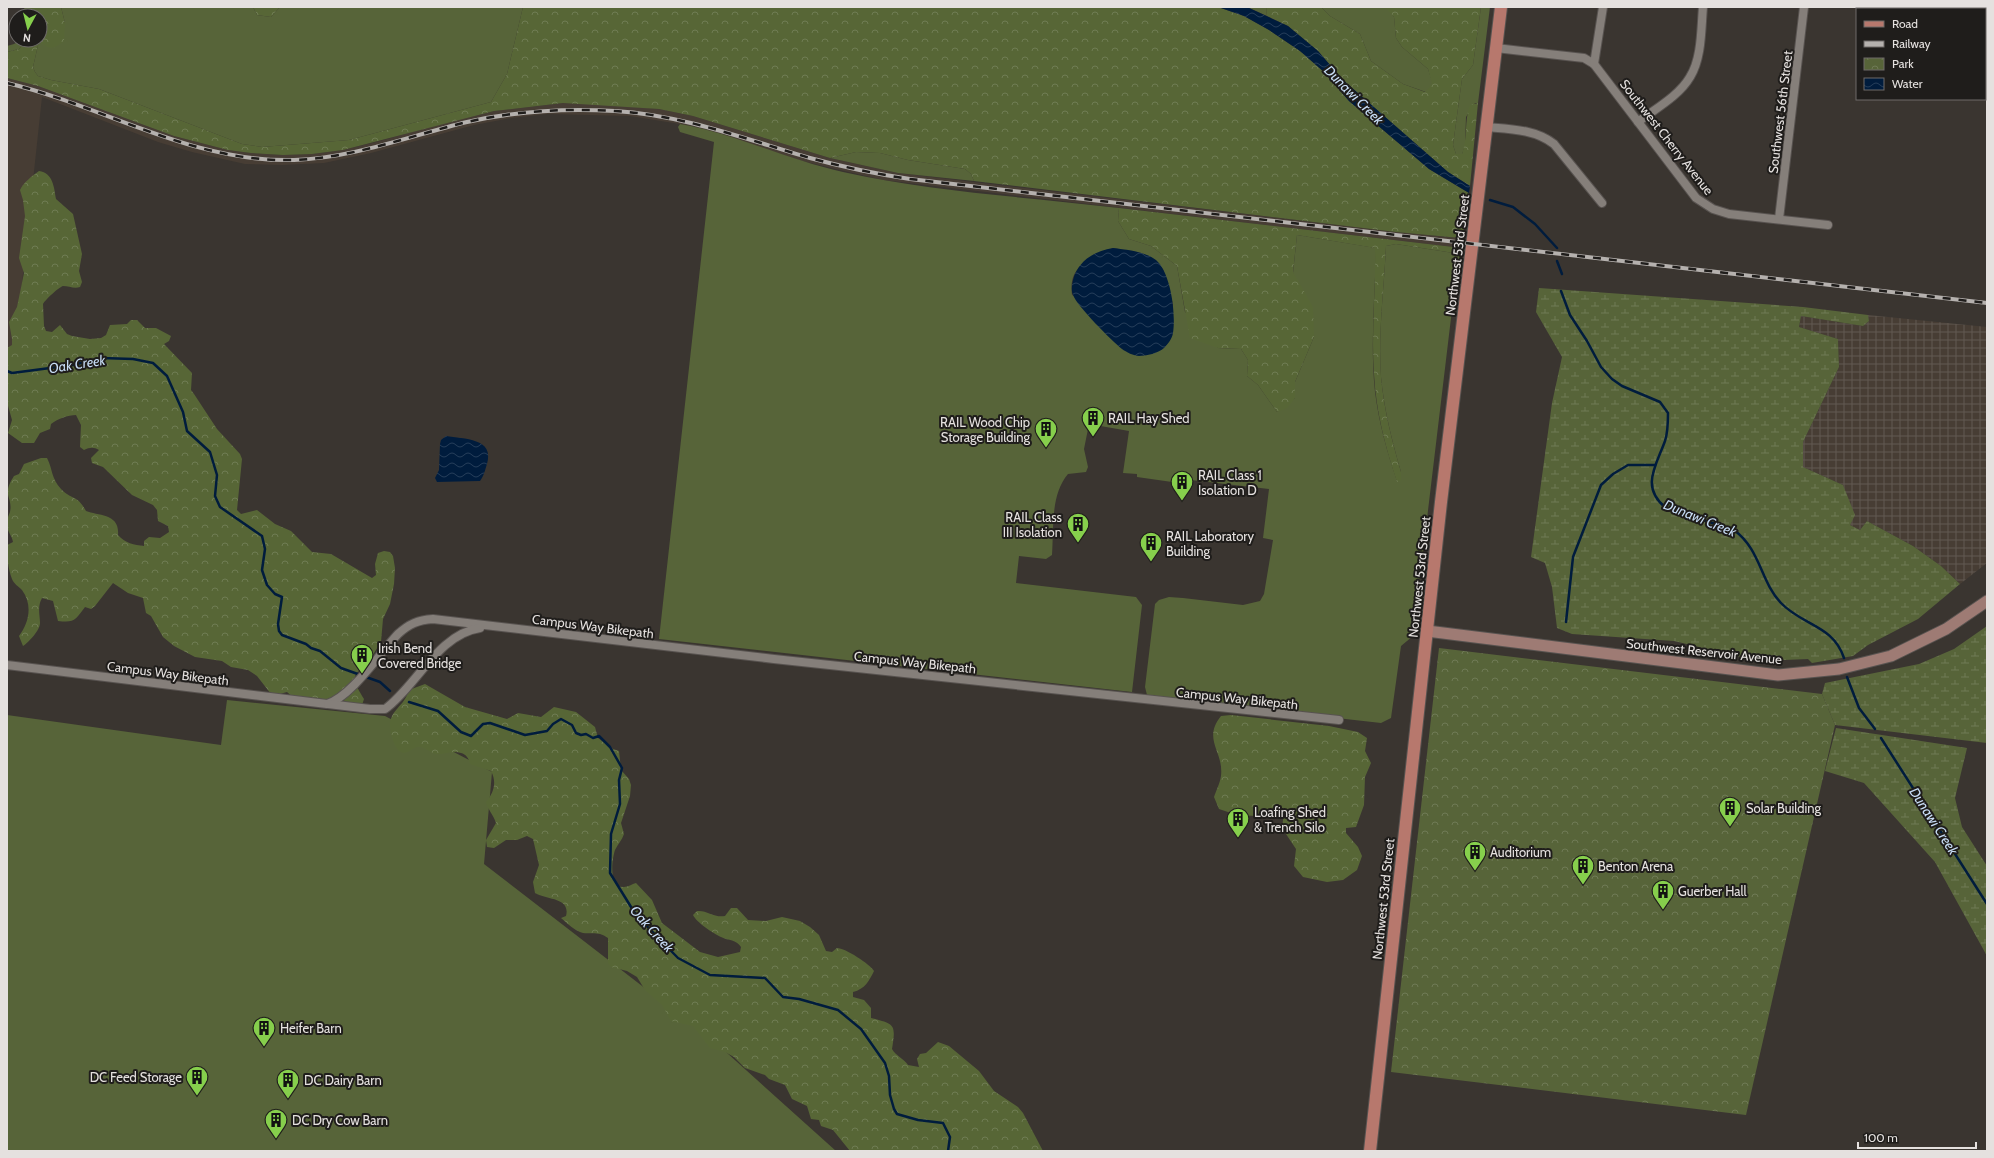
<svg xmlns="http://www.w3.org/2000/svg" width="1994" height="1158" font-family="Cabin,sans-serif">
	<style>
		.built { fill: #473d34 }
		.industrial { fill: url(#industrial-grid) }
		.green { fill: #576439; fill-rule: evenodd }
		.forest { fill: url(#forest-crowns) }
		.wetland { fill: url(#wetland-marsh) }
		.park { fill: url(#park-crowns) }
		.water { fill: url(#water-waves) }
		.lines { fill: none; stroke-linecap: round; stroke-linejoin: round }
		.stream { stroke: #001c3d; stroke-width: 2.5 }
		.street-casing { stroke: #585350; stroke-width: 10 }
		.secondary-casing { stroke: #585350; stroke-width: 13 }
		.primary-casing { stroke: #585350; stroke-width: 14 }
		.street { stroke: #857f7a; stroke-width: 8 }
		.secondary { stroke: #9e7b74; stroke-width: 11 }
		.primary { stroke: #b7786d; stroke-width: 12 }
		.rail-casing { stroke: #b5b1ae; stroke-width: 4 }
		.rail { stroke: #1f1d1b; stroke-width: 2.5; stroke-dasharray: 8; stroke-linecap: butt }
		.labels { text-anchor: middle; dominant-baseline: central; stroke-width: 4; stroke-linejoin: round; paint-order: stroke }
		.street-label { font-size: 13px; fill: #e5e1df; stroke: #1f1d1b }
		.poi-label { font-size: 13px; fill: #e5e1df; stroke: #1f1d1b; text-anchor: start }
		.water-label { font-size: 14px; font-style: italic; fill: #c7dcf5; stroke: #1f1d1b }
	</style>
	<defs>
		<pattern id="industrial-grid" width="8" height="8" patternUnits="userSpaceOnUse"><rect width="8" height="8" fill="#473d34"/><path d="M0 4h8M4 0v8" fill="none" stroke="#615951"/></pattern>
		<pattern id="forest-crowns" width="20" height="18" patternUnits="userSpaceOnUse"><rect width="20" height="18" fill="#576636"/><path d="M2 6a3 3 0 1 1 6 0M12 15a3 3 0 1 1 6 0" fill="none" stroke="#6f7c53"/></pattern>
		<pattern id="wetland-marsh" width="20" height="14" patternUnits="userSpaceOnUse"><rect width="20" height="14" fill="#576439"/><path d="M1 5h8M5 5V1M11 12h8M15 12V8" fill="none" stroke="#6f7a55"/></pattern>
		<pattern id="park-crowns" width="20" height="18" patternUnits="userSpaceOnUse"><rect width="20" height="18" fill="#576439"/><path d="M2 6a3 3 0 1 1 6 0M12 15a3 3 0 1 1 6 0" fill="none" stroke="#6f7a55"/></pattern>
		<pattern id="water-waves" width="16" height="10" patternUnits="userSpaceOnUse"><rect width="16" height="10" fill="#001c3d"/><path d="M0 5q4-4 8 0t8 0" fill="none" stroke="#253d59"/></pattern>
	</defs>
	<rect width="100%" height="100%" fill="#3a3530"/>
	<polygon class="built" points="7,78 38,86 174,136 228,150 251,153 283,155 312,154 343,150 380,141 426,128 494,111 563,103 602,104 659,109 693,116 830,158 898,173 1396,232 1459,238 1463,237 1462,248 883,180 802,161 692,126 630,116 547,114 512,118 474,125 371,153 324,163 282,165 245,164 192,152 158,142 42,97 7,423"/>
	<polygon class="industrial" points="1868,315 1987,327 1987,563 1960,584 1941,566 1913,546 1867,521 1860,530 1850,525 1843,485 1803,467 1803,442 1839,367 1838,339 1799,327 1801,316 1863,326 1869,321"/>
	<g class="green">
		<polygon points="61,7 253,7 257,15 271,17 280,7 523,7 507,74 491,102 349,140 262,147 242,144 99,89 51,80 38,76 35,72 33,67 39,41 65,23"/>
		<polygon points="1247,7 1266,7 1267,16"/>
		<polygon points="1321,7 1388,8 1394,17 1396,38 1402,47 1428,69 1433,84 1426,92 1403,84 1371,61 1360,34 1330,16"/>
		<polygon points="1481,7 1490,7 1478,103 1475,103 1466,117 1465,146 1462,154 1456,154 1453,145 1462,79 1473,65"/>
		<polygon points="21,40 27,40 19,49 7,52 7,46 14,44"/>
		<path d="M680,124C736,134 788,160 843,172C933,192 1027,197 1119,208L1118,221L1129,239L1151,246L1177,266L1185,312L1218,348L1241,349L1248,360L1247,376L1258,385L1277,412L1295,398V382L1314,337L1299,285L1293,273L1297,235L1376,248C1375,295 1370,345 1375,392C1379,423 1387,452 1397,481L1401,472C1392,441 1384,409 1381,377C1378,333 1384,289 1386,246L1396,244L1460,254L1454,293L1413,636L1401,646L1391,718L1381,723L1151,697L1147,695L1145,687L1155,604L1159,600L1169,597L1183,598L1243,605L1260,601L1264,594L1273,540L1263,538L1269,489L1173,478L1172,482L1137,477V474L1123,473L1129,431L1089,424L1084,449L1088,467L1086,472L1068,474C1050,495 1054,529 1052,555L1046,559L1019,556L1016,583L1136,597L1142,605L1132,692L659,639L714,142L680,132L678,127ZM1113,248L1141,253L1163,269L1173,304V334L1072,295C1068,265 1090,259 1113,248Z"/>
		<polygon points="856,152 880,153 908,160 965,169 971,174 974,181 898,173 830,158"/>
		<polygon points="227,700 385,716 492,772 484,864 716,1043 836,1151 7,1151 7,715 221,745"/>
	</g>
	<g class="forest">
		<path d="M24,7H61L65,23L64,41C53,50 50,50 39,41L33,67L35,72L38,76L51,80L99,89L242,144L262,147L349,140L491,102L507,74L523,7H1218L1244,16L1269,30L1300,51L1324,72L1349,101L1429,169L1469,193L1463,237L1460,238L1396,232L974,181L971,174L965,169L908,160L880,153L856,152L830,158L693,116L659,109L563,103L494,111L343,150L312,154L283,155L251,153L228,150L174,136L38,86L7,78V52L19,49L27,40H40V16H26Z"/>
		<polygon points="253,7 280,7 271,17 257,15"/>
		<path d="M1266,7H1321L1330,16L1360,34L1371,61L1403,84L1425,92L1432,84L1428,69L1402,47L1396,38L1394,17L1385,7H1481L1473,65L1462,79L1453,145L1456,154H1462C1468,138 1464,121 1470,105L1478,103L1470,186L1448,172L1343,80L1318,51L1288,26L1267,16Z"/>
		<polygon points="1930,7 1987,7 1985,18 1985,9 1929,9"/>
		<path d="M39,171C53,173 54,187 56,199L73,214L82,254L79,271L82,282L80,287C74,289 69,286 63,286C59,287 45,300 43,304L44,326L46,331L52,332L60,325L67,334L72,336L90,339L101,338L106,335L110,325L127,324L131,320H137L145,328H156L171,336L169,341L164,344L192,373L191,390L194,394L217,429L240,454L242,459L237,510L241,514L257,510L275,524L291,531L312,552L331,554L372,578L376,575L375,564L378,553L384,551L390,552L393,556L395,568L394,584L390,604L383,619L381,642L374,653L369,666C347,673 355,684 364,699L362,705H345L343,694L339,693L328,700L316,698L295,699L287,692L276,695L271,694L257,676L248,670L231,667L222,661L195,657L174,646L163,637L151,616L146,613L143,598L128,593L113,583L95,606L91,609L85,607C75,620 75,623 58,621L53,601L42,598C37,607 40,615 40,623C40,630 29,642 23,646L19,636C29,623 33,605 22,590C18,586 14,584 12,579C8,569 7,556 7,545L13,542C12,536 8,532 7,527C6,521 8,517 10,512C13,496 1,496 14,476L19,474L24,464L41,458H47C53,470 51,478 61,489C71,500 77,494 86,511C98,516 120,513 118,535C125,543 134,545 144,546V541L149,537L160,538L169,532L168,526L158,521L157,510L153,505L132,495L103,467L92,463L91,458L99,450C94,447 90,447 84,450L80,447L81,425L76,415C68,415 57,419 51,424L50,429L40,433L34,443H22L8,433L12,420L7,402V348L12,345V339L9,322L17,307L24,273L19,258L25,216L23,200L20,190C24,182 32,176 39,171Z"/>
		<path d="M1119,208L1462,248L1460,254L1396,244L1386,246C1384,289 1378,333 1381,377C1384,410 1392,441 1401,472V480L1397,482C1385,446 1376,411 1374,374C1371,332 1376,289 1375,248L1297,235L1293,272L1313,307L1314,337L1295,382V398L1287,408L1277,412L1258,385L1247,376L1248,360L1241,349L1218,348L1190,338L1177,266L1151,246L1129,239L1118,221Z"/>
		<path d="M425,684L465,707L507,719L518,713L541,717L554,707L576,712L595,727L598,738L613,749L619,751L621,770L629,779L631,785L630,796L621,823L624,834C622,840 618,844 615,850C612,859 608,888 624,887C628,887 632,884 636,883L652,900L662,923L700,952L718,957L740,952L741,947C736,939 729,941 721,937C713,933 697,923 693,915L697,911C707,910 714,918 725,916L731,908H737L748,920L766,921L782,917L800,921L810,927L819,935L826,951L832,952L837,948C845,948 870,964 874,971C869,981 865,989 853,992V997L864,1000L871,1008V1018C895,1024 896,1024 892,1049C896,1056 903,1058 908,1065L919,1067L917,1059L920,1054L926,1053L938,1042L949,1046L979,1071L994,1091L1018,1107L1023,1113L1043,1151H850L833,1130L821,1126L819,1120L811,1119L807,1106L792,1099L785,1085L769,1079L765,1075L745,1068L734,1057L725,1052L710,1048L693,1026L671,1021L662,1005L645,990L637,977L627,971L611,967L608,963V938C599,931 592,934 583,933C575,931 567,923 561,918L566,916C571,897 546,900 535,893L533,882L539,865L533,839L527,836L517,840H506L494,848L487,847L486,840L496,823C493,814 488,810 486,802C494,793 497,782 491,771L470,764C469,759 466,754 461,753C452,750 445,755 436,754C430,753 423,745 417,747C411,749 409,753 403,753C396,750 395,745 392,738C384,709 403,711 409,690Z"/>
		<path d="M1231,715L1329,726L1358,732L1367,738L1365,751L1371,763L1365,777L1364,805L1356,827L1346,828V833L1358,847L1362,856L1357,870L1343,880L1327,882L1303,877L1294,866L1296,849L1282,828L1284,812L1266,811L1256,816L1237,815L1219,809L1214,797C1216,791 1220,783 1221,776C1224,751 1202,740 1221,716Z"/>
	</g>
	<g class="wetland">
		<polygon points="1539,288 1803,307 1868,315 1869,321 1863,326 1801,316 1799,327 1838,339 1839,367 1803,442 1803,467 1843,485 1855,515 1850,525 1860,530 1867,521 1913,546 1941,566 1960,584 1918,619 1868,645 1853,656 1812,663 1808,659 1758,661 1674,641 1572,634 1557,628 1552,587 1545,563 1531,557 1552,403 1562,357 1536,312"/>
		<polygon points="1987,626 1987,743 1835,725 1822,694 1825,683 1919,664 1954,649"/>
		<polygon points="1836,728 1967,748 1955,798 1962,827 1987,866 1987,956 1935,862 1864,783 1825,771"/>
	</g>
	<polygon class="park" points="1439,648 1822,694 1835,725 1746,1115 1391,1072"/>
	<g class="water">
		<polygon points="1218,7 1247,7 1288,26 1318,51 1343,80 1448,172 1470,186 1469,193 1429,169 1349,101 1324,72 1300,51 1269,30 1244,16"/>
		<path d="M1113,248C1127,250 1144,251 1156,260C1171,273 1176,314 1173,333C1172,339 1168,344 1164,348C1159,353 1146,356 1139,356C1134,356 1126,352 1122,349C1112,341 1077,306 1073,295C1071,291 1072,285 1073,280C1078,261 1094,251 1113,248Z"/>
		<path d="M446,436C464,439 495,438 487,464C485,470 484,476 480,481L437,482L435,478L439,470L440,444L441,440Z"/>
	</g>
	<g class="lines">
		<g class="stream">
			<polyline points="1490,200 1513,207 1535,224 1557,248"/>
			<polyline points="1557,261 1562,274"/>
			<path d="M1561,291L1570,315L1587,341L1601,367L1612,379L1622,386L1660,402L1668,413C1668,422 1668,432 1665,441C1656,466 1640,487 1666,508L1734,530C1761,550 1760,581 1781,603C1803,626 1833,625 1844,658"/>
			<polyline points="7,371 12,373 73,365 101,358 133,359 153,363 167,376 183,412 187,431 210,452 217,475 215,496 220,507 262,536 265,549 262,570 267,585 275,594 282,597 278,624 279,631 282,635 306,644 311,648 320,651 341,668 380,682 390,691"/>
			<polyline points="1566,622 1573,557 1601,485 1613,474 1628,465 1655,465"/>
			<polyline points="1847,677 1859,708 1875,729"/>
			<polyline points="409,702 438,711 461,732 471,736 483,724 490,723 525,735 547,731 553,724 561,719 572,725 576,733 581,735 586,734 593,738 599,736 610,747 622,768 619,780 620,804 611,834 610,873 636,915 678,958 710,975 765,978 783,997 799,999 838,1010 861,1029 885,1063 889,1076 890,1095 894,1109 897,1114 918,1120 943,1123 950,1137 948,1151"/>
			<polyline points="1881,738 1987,904"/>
		</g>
		<g class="street-casing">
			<g id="street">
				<polyline points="1496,48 1584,58 1594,64 1696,198 1713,209 1729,214 1828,225"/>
				<polyline points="1594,64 1603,7"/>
				<path d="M1638,122C1655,109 1679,96 1690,77C1702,58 1701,29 1703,7"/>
				<path d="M1486,127C1509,129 1535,129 1554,144L1602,203"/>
				<polyline points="1779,219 1804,7"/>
				<path d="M7,665L327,704C351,697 380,653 398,634C409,624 418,620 433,619L774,659L1339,720"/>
				<path d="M328,704L370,709H385C416,687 438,634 480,628"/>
			</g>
		</g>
		<g class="secondary-casing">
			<polyline id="secondary" points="1427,631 1778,675 1839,669 1891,656 1946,629 1987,601"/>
		</g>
		<g class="primary-casing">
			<polyline id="primary" points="1370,1151 1441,502 1501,7"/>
		</g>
		<use href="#street" class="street"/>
		<use href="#secondary" class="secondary"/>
		<use href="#primary" class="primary"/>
		<g class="rail-casing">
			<path id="rail" d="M7,83C104,106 191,163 294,160C353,158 409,136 467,122C516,111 565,108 615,111C683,115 745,139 810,158C843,167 876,174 910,179L1987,303"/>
		</g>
		<use href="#rail" class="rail"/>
	</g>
	<defs>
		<g id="building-pin" transform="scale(1.15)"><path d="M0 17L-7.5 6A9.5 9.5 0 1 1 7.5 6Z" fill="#86cf4c" stroke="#1f1d1b"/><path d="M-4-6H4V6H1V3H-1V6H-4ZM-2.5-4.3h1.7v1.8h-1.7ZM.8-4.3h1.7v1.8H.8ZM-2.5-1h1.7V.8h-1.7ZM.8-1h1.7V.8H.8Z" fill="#111"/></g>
	</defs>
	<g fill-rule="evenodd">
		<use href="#building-pin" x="1093" y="418"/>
		<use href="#building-pin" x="1046" y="429"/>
		<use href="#building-pin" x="1182" y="482"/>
		<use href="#building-pin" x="1078" y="524"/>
		<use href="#building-pin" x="1151" y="543"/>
		<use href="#building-pin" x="362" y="655"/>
		<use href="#building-pin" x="1730" y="808"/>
		<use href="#building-pin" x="1238" y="819"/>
		<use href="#building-pin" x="1475" y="852"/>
		<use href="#building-pin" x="1583" y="866"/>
		<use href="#building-pin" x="1663" y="891"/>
		<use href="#building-pin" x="264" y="1028"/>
		<use href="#building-pin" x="197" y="1077"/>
		<use href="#building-pin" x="288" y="1080"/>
		<use href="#building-pin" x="276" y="1120"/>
	</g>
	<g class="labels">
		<g class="street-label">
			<text transform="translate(1780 112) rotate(-83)">Southwest 56th Street</text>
			<text transform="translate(1667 137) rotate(52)">Southwest Cherry Avenue</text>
			<text transform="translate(1457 255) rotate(-83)">Northwest 53rd Street</text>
			<text transform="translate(1419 577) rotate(-84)">Northwest 53rd Street</text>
			<text transform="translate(593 626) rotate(7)">Campus Way Bikepath</text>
			<text transform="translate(1704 651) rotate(6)">Southwest Reservoir Avenue</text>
			<text transform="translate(915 662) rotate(6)">Campus Way Bikepath</text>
			<text transform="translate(168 673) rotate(7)">Campus Way Bikepath</text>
			<text transform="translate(1237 698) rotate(6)">Campus Way Bikepath</text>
			<text transform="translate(1383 899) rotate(-84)">Northwest 53rd Street</text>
		</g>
		<g class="poi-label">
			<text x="1108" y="418">RAIL Hay Shed</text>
			<text x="1030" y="422" text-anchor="end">RAIL Wood Chip<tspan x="1030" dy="15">Storage Building</tspan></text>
			<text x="1198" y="475">RAIL Class 1<tspan x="1198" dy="15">Isolation D</tspan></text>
			<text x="1062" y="517" text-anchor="end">RAIL Class<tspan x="1062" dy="15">III Isolation</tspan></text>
			<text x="1166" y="536">RAIL Laboratory<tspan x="1166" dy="15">Building</tspan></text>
			<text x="378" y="648">Irish Bend<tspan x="378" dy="15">Covered Bridge</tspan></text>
			<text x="1746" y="808">Solar Building</text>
			<text x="1254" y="812">Loafing Shed<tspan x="1254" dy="15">&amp; Trench Silo</tspan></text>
			<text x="1490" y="852">Auditorium</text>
			<text x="1598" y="866">Benton Arena</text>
			<text x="1678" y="891">Guerber Hall</text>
			<text x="280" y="1028">Heifer Barn</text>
			<text x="182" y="1077" text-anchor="end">DC Feed Storage</text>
			<text x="304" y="1080">DC Dairy Barn</text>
			<text x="292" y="1120">DC Dry Cow Barn</text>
		</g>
		<g class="water-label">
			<text transform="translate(1354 95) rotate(45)">Dunawi Creek</text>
			<text transform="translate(77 364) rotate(-9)">Oak Creek</text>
			<text transform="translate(1700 518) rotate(22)">Dunawi Creek</text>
			<text transform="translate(1934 821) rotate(57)">Dunawi Creek</text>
			<text transform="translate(652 929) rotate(48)">Oak Creek</text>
		</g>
	</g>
	<rect width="1994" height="1158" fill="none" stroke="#e5e1df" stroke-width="16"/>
	<rect x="1856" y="8" width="130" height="92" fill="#1f1d1b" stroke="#6e6b69"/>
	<rect x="1864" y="21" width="20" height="6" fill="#b7786d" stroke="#6e6b69"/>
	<text x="1892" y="28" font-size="12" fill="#e5e1df">Road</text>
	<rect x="1864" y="41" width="20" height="6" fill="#b5b1ae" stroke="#6e6b69"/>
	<text x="1892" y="48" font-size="12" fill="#e5e1df">Railway</text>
	<rect x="1864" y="58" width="20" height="12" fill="url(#park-crowns)" stroke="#6e6b69"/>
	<text x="1892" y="68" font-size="12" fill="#e5e1df">Park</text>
	<rect x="1864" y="78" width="20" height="12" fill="url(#water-waves)" stroke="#6e6b69"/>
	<text x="1892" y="88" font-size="12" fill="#e5e1df">Water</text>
	<g transform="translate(28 28) rotate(187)"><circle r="19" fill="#1f1d1b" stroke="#6e6b69"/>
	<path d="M0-3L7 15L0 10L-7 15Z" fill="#86cf4c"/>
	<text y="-6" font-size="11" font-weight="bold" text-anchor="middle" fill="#e5e1df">N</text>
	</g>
	<path d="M1858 1142v6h118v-6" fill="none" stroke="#e5e1df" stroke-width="2"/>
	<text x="1864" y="1142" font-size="12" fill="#e5e1df" stroke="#1f1d1b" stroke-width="3" paint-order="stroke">100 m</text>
</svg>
